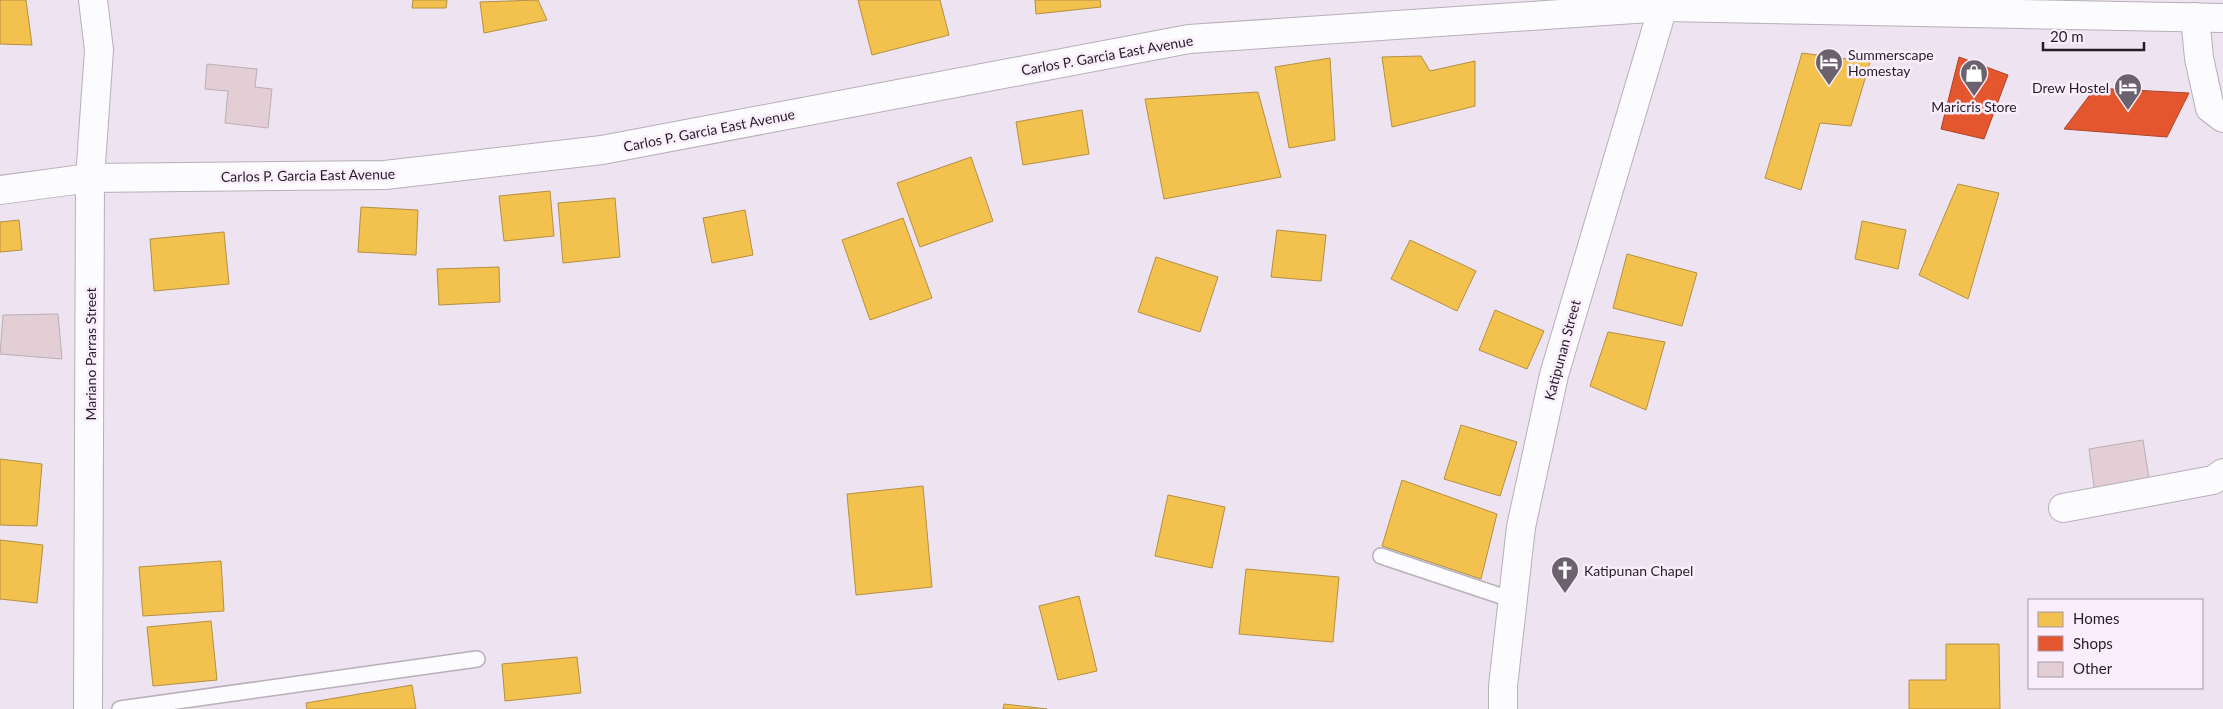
<svg xmlns="http://www.w3.org/2000/svg" width="2223" height="709" font-family="Lato,sans-serif">
	<style>
		.homes { fill: #f2c14e; stroke: #b49042 }
		.shops { fill: #e4572e; stroke: #ab462c }
		.building { fill: #e2ced4; stroke: #baafb4 }
		.lines { fill: none; stroke-linecap: round; stroke-linejoin: round }
		.service-casing { stroke: #b8afba; stroke-width: 18 }
		.minor-casing { stroke: #b8afba; stroke-width: 30 }
		.secondary-casing { stroke: #b8afba; stroke-width: 30 }
		.service { stroke: #fcfbfd; stroke-width: 15 }
		.minor { stroke: #fcfbfd; stroke-width: 28 }
		.secondary { stroke: #fcfbfd; stroke-width: 28 }
		.labels { text-anchor: middle; dominant-baseline: central; stroke-width: 5; stroke-linejoin: round; paint-order: stroke }
		.poi-label { font-size: 14px; fill: #251d26; stroke: #faeefd; text-anchor: start }
		.street-label { font-size: 14px; fill: #251d26; stroke: #faeefd }
	</style>
	<rect width="100%" height="100%" fill="#eee3f1"/>
	<g class="homes">
		<polygon points="0,0 26,0 32,45 0,44"/>
		<polygon points="413,0 447,0 446,8 412,8"/>
		<polygon points="538,0 547,20 484,33 480,2"/>
		<polygon points="858,0 940,0 949,35 872,55"/>
		<polygon points="1035,0 1100,0 1101,7 1036,14"/>
		<polygon points="1802,53 1870,62 1851,126 1820,123 1801,190 1765,178"/>
		<polygon points="1421,56 1430,71 1475,61 1475,106 1392,127 1382,57"/>
		<polygon points="1330,58 1335,140 1289,148 1275,67"/>
		<polygon points="1258,92 1281,177 1164,199 1145,99"/>
		<polygon points="1082,110 1089,154 1023,165 1016,122"/>
		<polygon points="971,157 993,221 920,247 897,183"/>
		<polygon points="1958,184 1999,193 1968,299 1919,275"/>
		<polygon points="550,191 554,236 504,241 499,196"/>
		<polygon points="615,198 620,257 563,263 558,203"/>
		<polygon points="361,207 418,210 416,255 358,252"/>
		<polygon points="745,210 753,255 712,263 703,218"/>
		<polygon points="903,218 932,298 870,320 842,240"/>
		<polygon points="19,220 22,250 0,252 0,222"/>
		<polygon points="1862,221 1906,230 1898,269 1855,259"/>
		<polygon points="1277,230 1326,235 1321,281 1271,277"/>
		<polygon points="224,232 229,284 154,291 150,239"/>
		<polygon points="1410,240 1476,271 1457,311 1391,279"/>
		<polygon points="1627,254 1697,273 1682,326 1613,308"/>
		<polygon points="1156,257 1218,277 1200,332 1138,312"/>
		<polygon points="499,267 500,302 439,305 437,269"/>
		<polygon points="1495,310 1544,331 1527,369 1479,350"/>
		<polygon points="1608,332 1665,342 1646,410 1590,386"/>
		<polygon points="1461,425 1517,442 1500,496 1444,479"/>
		<polygon points="0,459 42,464 37,526 0,525"/>
		<polygon points="1402,480 1497,514 1481,579 1382,546"/>
		<polygon points="923,486 932,587 856,595 847,494"/>
		<polygon points="1168,495 1225,507 1212,568 1155,556"/>
		<polygon points="0,540 43,545 37,603 0,599"/>
		<polygon points="221,561 224,611 143,616 139,567"/>
		<polygon points="1246,569 1339,577 1333,642 1239,634"/>
		<polygon points="1079,596 1097,671 1058,680 1039,606"/>
		<polygon points="211,621 217,680 153,686 147,627"/>
		<polygon points="1946,644 1999,644 2000,709 1909,709 1909,680 1946,680"/>
		<polygon points="577,657 581,693 505,701 502,664"/>
		<polygon points="412,685 416,709 307,709 306,703"/>
		<polygon points="1004,704 1047,709 1003,709"/>
	</g>
	<g class="shops">
		<polygon points="1959,57 2008,75 1984,139 1941,129"/>
		<polygon points="2095,88 2189,93 2167,137 2064,129"/>
	</g>
	<g class="building">
		<polygon points="207,64 257,69 255,87 272,89 268,128 225,123 228,91 205,89"/>
		<polygon points="58,314 62,359 0,354 3,315"/>
		<polygon points="2143,440 2150,485 2095,493 2089,449"/>
	</g>
	<g class="lines">
		<g class="service-casing">
			<g id="service">
				<polyline points="1381,556 1513,600"/>
				<polyline points="120,709 477,659"/>
			</g>
		</g>
		<g class="minor-casing">
			<g id="minor">
				<polyline points="2195,17 2199,58 2210,108 2223,118"/>
				<polyline points="2063,508 2213,480 2223,473"/>
				<polyline points="1503,709 1503,686 1521,527 1554,375 1665,0"/>
			</g>
		</g>
		<g class="secondary-casing">
			<g id="secondary">
				<polyline points="0,190 90,178 385,175 602,150 1189,39 1664,7 2223,18"/>
				<polyline points="88,709 90,178 99,50 93,0"/>
			</g>
		</g>
		<use href="#service" class="service"/>
		<use href="#minor" class="minor"/>
		<use href="#secondary" class="secondary"/>
	</g>
	<defs>
		<g id="hotel-pin" transform="scale(1.4375)"><path d="M0 17L-7.5 6A9.5 9.5 0 1 1 7.5 6Z" fill="#6b626d" stroke="#faeefd"/><path d="M-6-4.5h1.5V1H6V5H4.5V3h-9V5H-6ZM-4 0a1.8 1.8 0 1 1 3.6 0ZM.5 0V-2.5h3Q6-2.5 6 0Z" fill="#fff"/></g>
		<g id="shop-pin" transform="scale(1.4375)"><path d="M0 17L-7.5 6A9.5 9.5 0 1 1 7.5 6Z" fill="#6b626d" stroke="#faeefd"/><path d="M-5-2.5h2.3a2.7 3.5 0 0 1 5.4 0H5L5.5 6h-11ZM-1.5-2.5h3a1.5 2.3 0 0 0-3 0Z" fill="#fff"/></g>
		<g id="church-pin" transform="scale(1.4375)"><path d="M0 17L-7.5 6A9.5 9.5 0 1 1 7.5 6Z" fill="#6b626d" stroke="#faeefd"/><path d="M-1.2-6h2.4v3.5h3.3v2.4h-3.3V6h-2.4V-.1h-3.3v-2.4h3.3Z" fill="#fff"/></g>
	</defs>
	<g fill-rule="evenodd">
		<use href="#hotel-pin" x="1829" y="62"/>
		<use href="#shop-pin" x="1974" y="73"/>
		<use href="#hotel-pin" x="2128" y="87"/>
		<use href="#church-pin" x="1565" y="570"/>
	</g>
	<g class="labels">
		<g class="poi-label">
			<text x="1848" y="54">Summerscape<tspan x="1848" dy="16">Homestay</tspan></text>
			<text x="2109" y="87" text-anchor="end">Drew Hostel</text>
			<text x="1974" y="106" text-anchor="middle">Maricris Store</text>
			<text x="1584" y="570">Katipunan Chapel</text>
		</g>
		<g class="street-label">
			<text transform="translate(1107 55) rotate(-10)">Carlos P. Garcia East Avenue</text>
			<text transform="translate(709 130) rotate(-11)">Carlos P. Garcia East Avenue</text>
			<text transform="translate(308 175) rotate(-1)">Carlos P. Garcia East Avenue</text>
			<text transform="translate(1562 350) rotate(-75)">Katipunan Street</text>
			<text transform="translate(90 354) rotate(-90)">Mariano Parras Street</text>
		</g>
	</g>
	<rect x="2028" y="599" width="175" height="90" fill="#faeefd" stroke="#a59aa7"/>
	<rect x="2038" y="612" width="25" height="15" fill="#f2c14e" stroke="#a59aa7"/>
	<text x="2073" y="624" font-size="15" fill="#251d26">Homes</text>
	<rect x="2038" y="636" width="25" height="15" fill="#e4572e" stroke="#a59aa7"/>
	<text x="2073" y="649" font-size="15" fill="#251d26">Shops</text>
	<rect x="2038" y="662" width="25" height="15" fill="#e2ced4" stroke="#a59aa7"/>
	<text x="2073" y="674" font-size="15" fill="#251d26">Other</text>
	<path d="M2043 42v8h101v-8" fill="none" stroke="#251d26" stroke-width="2.5"/>
	<text x="2050" y="42" font-size="15" fill="#251d26" stroke="#faeefd" stroke-width="4" paint-order="stroke">20 m</text>
</svg>
